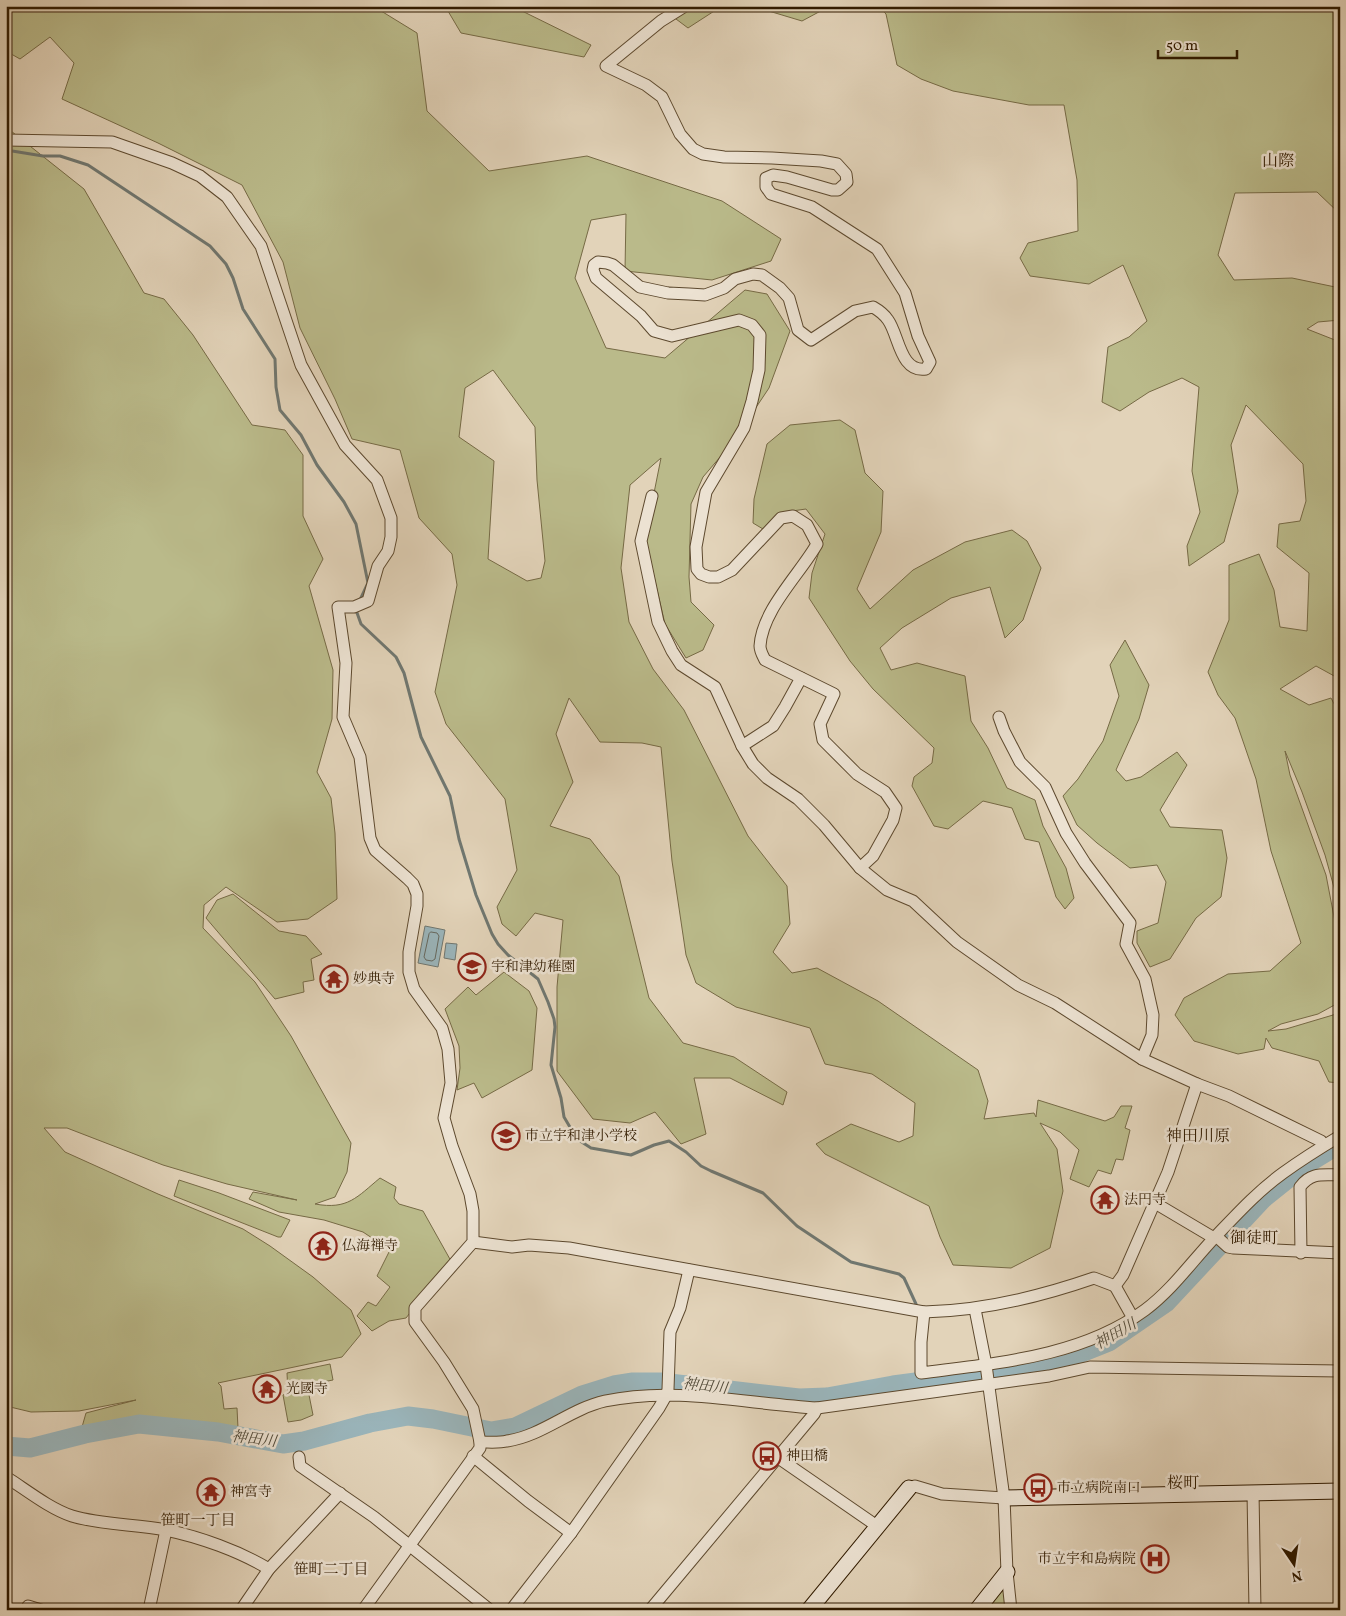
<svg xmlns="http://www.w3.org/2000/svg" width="1346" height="1616" font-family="Vollkorn,'Noto Serif JP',serif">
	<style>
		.green { fill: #baba8a; stroke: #766a45; fill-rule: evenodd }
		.water { fill: #9ab5bb; stroke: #707770 }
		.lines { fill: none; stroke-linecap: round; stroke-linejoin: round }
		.shore { stroke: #66685e; stroke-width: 1 }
		.stream { stroke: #707770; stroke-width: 3 }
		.river { stroke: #9ab5bb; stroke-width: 19 }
		.street-casing { stroke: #5d492e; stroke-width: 13 }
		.secondary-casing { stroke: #311b00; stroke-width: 17 }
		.street { stroke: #ece2d2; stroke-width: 11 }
		.secondary { stroke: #ece2d2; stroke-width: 15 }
		.labels { text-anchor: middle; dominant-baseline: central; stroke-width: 5; stroke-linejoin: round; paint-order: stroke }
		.poi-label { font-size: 14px; fill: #311b00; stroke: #ece2d2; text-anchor: start }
		.water-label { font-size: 15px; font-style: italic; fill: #504938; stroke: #ece2d2 }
		.neighbourhood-label { font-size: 15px; fill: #311b00; stroke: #ece2d2 }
		.quarter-label { font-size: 16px; fill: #311b00; stroke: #ece2d2 }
	</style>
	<rect width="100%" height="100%" fill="#e2d3b9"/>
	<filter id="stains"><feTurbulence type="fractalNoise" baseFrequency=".004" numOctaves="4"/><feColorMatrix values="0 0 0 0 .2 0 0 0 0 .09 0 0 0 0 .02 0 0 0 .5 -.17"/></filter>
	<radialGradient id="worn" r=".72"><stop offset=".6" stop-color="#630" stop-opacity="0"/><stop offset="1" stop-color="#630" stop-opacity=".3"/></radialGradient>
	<g class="green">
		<path d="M6,6H373L417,33L427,111L489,171L587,156L722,201L781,239L771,261L712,280L625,271L626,214L591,220L575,278L606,348L665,358L745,290L767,294L790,331L769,388L733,442L703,477L691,504L689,577L691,602L714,625L703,650L686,658L665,624L645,538L661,458L630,485L621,568L629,622L653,669L684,710L748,836L787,886L790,924L773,952L792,973L817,968L878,1001L978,1070L988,1101L984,1119L1034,1113L1036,1117L1038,1100L1105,1121L1114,1117L1121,1106H1132L1125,1128L1130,1130L1123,1160L1116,1159L1111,1174L1098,1170L1089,1187L1070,1179L1079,1150L1060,1132L1040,1123L1057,1149L1063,1191L1050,1248L1011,1268L953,1265L940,1237L929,1206L825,1154L816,1144L851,1124L899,1142L913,1136L915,1103L872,1074L825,1064L810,1028L736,1007L696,983L686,955L672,861L661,747L642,743L600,742L569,698L556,734L573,782L550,826L590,839L619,876L649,998L683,1043L734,1057L787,1092L783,1105L730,1078H694L706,1134L681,1144L655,1112L630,1123L593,1119L557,1071V987L563,920L535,913L516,936L502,924L497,907L517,870L505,799L446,724L435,692L457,585L452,554L419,518L400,450L352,439L335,399L300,328L283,262L242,185L158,143L62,99L74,63L50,37L20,59L6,51ZM493,370L535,427L537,480L545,561L541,578L527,581L488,559L494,461L459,437L465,388Z"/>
		<polygon points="445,6 518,6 520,10 591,45 584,57 461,33"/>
		<polygon points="664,6 722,6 688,28 664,10"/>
		<polygon points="752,6 830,6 802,21"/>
		<polygon points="878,6 1340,6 1340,214 1317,192 1235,193 1218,255 1234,280 1292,278 1340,288 1340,320 1318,322 1307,329 1340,342 1340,683 1336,677 1316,666 1280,689 1309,705 1331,698 1340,715 1340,909 1325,855 1302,792 1285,751 1290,775 1326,875 1340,948 1340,1002 1318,1014 1281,1024 1268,1031 1286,1029 1333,1015 1340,1011 1340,1083 1329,1082 1319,1061 1272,1048 1266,1038 1264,1049 1238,1054 1194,1041 1175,1015 1184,998 1228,974 1270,971 1301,943 1271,851 1256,779 1235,718 1218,695 1208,672 1229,620 1229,565 1259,554 1274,590 1280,627 1307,631 1309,573 1277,547 1279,524 1300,521 1306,501 1303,464 1246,405 1231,445 1238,491 1224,542 1189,566 1187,546 1200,512 1192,471 1199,387 1182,378 1149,392 1120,411 1102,402 1108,347 1129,337 1147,321 1123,265 1089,284 1030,276 1020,258 1028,243 1078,231 1077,180 1064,105 1029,105 953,91 921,79 897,65 886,14"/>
		<path d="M6,127L84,189L144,293L164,299L193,335L252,425L285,430L303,455V516L323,559L309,586L333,670L332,719L317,772L331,798L335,833L337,899L308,919L277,922L226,887L204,905L203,928L255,982L291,1036L351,1143L347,1172L335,1197L315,1204C348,1210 357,1197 380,1178L396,1187L394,1198L399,1204L423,1211L451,1261L406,1318L389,1321L372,1331L357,1316L368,1302L376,1306L390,1287L377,1276L390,1250L363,1232L324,1220L279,1212L249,1199L253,1192L297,1200L227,1184L163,1165L67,1128H44L65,1152L158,1194L243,1229L270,1246L313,1277L351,1310L361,1334L342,1357L218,1383L221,1386L224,1409L237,1408L238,1428L160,1418L82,1427L86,1413L136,1400L79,1411L31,1412L6,1406Z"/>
		<polygon points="840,420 855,430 865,473 883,491 881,532 857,589 870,609 913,570 965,542 1012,530 1027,541 1041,568 1023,620 1005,638 990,587 951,598 902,628 880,648 891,670 917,663 965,676 971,721 988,748 1007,788 1035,800 1043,826 1066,868 1074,898 1065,909 1056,897 1039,842 1025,839 1012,808 983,801 948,829 934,826 912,786 914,777 932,763 934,748 873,689 850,661 809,598 812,573 825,534 806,509 778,513 763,529 753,523 754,499 767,444 790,425"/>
		<polygon points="1125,640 1149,685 1139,719 1116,770 1126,781 1141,777 1177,752 1187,765 1160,810 1170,827 1222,830 1227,858 1221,897 1196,918 1170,959 1150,967 1137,943 1137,931 1158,923 1166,882 1157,865 1130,868 1097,843 1077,825 1063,796 1078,779 1103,741 1119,696 1110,665"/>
		<polygon points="233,894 279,931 306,936 322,954 311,959 314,980 303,982 304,992 275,999 206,918 217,900"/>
		<polygon points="504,972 529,991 537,1008 532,1070 482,1098 474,1083 457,1090 460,1068 459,1046 445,1009 468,987 476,995"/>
		<polygon points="179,1180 219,1193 290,1220 281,1237 278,1237 174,1196"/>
		<polygon points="330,1364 333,1380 307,1385 313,1415 301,1420 288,1422 283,1395 288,1393 287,1373"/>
		<polygon points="1003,1591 1006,1592 1007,1610 985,1610 999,1593"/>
	</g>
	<g class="water">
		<polygon points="425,926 445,930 438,967 418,963"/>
		<polygon points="446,943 457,944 455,960 444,958"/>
	</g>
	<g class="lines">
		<polygon class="shore" points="431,932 437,933 439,936 435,959 432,961 426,960 424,957 429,934"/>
		<g class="stream">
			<polyline points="6,150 43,156 60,156 88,165 210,246 226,264 233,278 243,309 275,359 276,387 280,410 301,435 317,465 344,502 356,524 368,583 359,602"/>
			<polyline points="356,610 361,624 396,657 404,673 421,737 450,796 459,839 476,895 492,934 498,944 508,955 538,979 548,1002 554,1019 555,1027 551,1065 561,1098 564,1117 577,1139 591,1148 631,1155 654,1145 669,1141 686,1152 701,1166 711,1171 763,1193 797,1226 851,1262 899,1274 904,1278 916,1304"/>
		</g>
		<polyline class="river" points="6,1446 30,1448 85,1434 139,1424 218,1432 283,1444 304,1441 370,1423 408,1416 433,1419 491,1431 515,1427 582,1395 614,1385 633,1382 661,1382 799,1398 827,1397 893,1385 1007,1370 1074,1356 1109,1342 1166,1303 1263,1199 1304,1166 1340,1144"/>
		<g class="street-casing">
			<g id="street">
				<path d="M685,6L661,21L606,66L646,85L662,97L680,134L693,149L703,154L724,157L772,158L821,161L837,164L846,174L847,182L838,190H832L787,177L773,175L766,178V187L771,194L812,207L877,249L905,293L918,336L930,362L926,369C900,373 899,335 888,320C884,314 880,311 873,307L855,311L811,340L798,330L789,298L780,288L762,275L753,274L735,279L724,288L705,295L689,294L668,293L640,287L613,265L607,263L598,262L594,265L593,270L596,278L641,316L654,331L672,336L739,320L752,325L760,335L759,370L752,401L744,428L706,492L696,547L697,569L701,574L709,577H718L732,570L781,518L793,516L807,525L817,544C800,574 762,610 760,646C760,651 763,656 765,660L834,694L820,724L823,740L857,774L885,792L896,808L893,820L873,856L860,868"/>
				<polyline points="6,140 112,142 172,163 200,176 227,197 261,246 301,365 345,445 377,480 391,518 391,537 388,551 378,566 368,601 354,607 338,607 346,663 343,717 360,757 370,838 375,850 407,878 413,884 417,894 417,906 409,952 409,972 414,989 442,1028 448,1049 451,1083 444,1118 452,1146 470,1194 473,1211 473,1242 415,1308 415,1322 444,1362 473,1409 480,1442 480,1448 363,1610"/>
				<polyline points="652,496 641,541 658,622 672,651 681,665 715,687 742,746 753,764 767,778 798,799 824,825 860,868 887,890 913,901 957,942 1018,985 1055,1003 1142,1059 1197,1084 1229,1096 1321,1141 1324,1145"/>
				<polyline points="999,717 1004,731 1020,762 1045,787 1066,833 1085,863 1130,923 1126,944 1145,979 1153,1015 1152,1035 1142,1059"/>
				<polyline points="742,746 773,726 785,707 801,678"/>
				<polyline points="1155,1203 1214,1238"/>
				<polyline points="1216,1236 1228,1247 1233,1248 1340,1253"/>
				<path d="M473,1242L512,1247L529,1245L569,1248L924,1312C982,1311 1039,1297 1094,1278L1115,1286L1123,1275L1168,1172L1197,1084"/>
				<path d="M1301,1253L1300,1187C1311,1172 1322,1175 1340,1175"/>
				<polyline points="1115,1286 1133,1318"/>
				<polyline points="975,1309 986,1365 1004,1498 1007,1572 1011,1610"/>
				<path d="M924,1312L921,1342V1373C997,1363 1081,1357 1145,1310C1173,1289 1193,1260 1216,1236C1237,1214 1258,1191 1283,1173C1301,1160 1320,1148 1340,1136"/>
				<path d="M480,1442C489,1442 499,1443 507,1441C542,1436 570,1409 605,1401C675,1386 747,1404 817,1408L1049,1376L1090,1367L1340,1371"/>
				<polyline points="473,1456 528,1501 571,1533"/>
				<polyline points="299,1457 300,1466 374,1517 490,1610"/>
				<polyline points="777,1457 877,1526"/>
				<path d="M6,1477C25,1489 50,1509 72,1516C102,1525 135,1524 166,1530C200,1537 239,1551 269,1569"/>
				<polyline points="909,1488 915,1486 942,1494 1004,1498"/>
				<polyline points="1253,1492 1255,1610"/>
				<polyline points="27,1610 28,1606 41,1610"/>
				<polyline points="149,1610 166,1530"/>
				<polyline points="241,1610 269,1569 340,1493"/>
				<polyline points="511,1610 571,1533 659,1408 667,1394 668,1389 670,1332 680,1308 689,1270"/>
				<polyline points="650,1610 814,1414 817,1408"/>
			</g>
		</g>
		<g class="secondary-casing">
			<g id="secondary">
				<polyline points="1004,1498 1340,1491"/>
				<polyline points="809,1610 909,1488"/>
				<polyline points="977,1610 1007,1572"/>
			</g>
		</g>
		<use href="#street" class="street"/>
		<use href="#secondary" class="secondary"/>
	</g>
	<defs>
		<g id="school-ring" transform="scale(1.4375)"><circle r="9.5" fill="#ece2d2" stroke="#8f2418" stroke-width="1.5"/><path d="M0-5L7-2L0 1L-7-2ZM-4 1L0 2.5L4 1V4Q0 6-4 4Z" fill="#8f2418"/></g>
		<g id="temple-ring" transform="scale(1.4375)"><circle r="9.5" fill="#ece2d2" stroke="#8f2418" stroke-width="1.5"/><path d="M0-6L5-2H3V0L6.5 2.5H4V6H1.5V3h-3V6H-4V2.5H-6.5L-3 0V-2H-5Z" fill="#8f2418"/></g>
		<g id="bus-ring" transform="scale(1.4375)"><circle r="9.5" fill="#ece2d2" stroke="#8f2418" stroke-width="1.5"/><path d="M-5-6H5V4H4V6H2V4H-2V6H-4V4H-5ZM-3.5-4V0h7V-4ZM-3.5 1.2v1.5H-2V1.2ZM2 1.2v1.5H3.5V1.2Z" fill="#8f2418"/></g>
		<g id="hospital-ring" transform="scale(1.4375)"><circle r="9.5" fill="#ece2d2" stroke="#8f2418" stroke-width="1.5"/><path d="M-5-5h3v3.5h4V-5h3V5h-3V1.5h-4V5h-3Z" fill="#8f2418"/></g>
	</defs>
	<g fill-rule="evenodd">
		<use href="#school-ring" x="472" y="967"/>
		<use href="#temple-ring" x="334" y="979"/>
		<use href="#school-ring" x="506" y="1136"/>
		<use href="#temple-ring" x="1105" y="1200"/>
		<use href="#temple-ring" x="323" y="1246"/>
		<use href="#temple-ring" x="267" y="1389"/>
		<use href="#bus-ring" x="767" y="1456"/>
		<use href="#bus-ring" x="1038" y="1488"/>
		<use href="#temple-ring" x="211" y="1492"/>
		<use href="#hospital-ring" x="1155" y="1559"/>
	</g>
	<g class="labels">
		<g class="poi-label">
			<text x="491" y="967">宇和津幼稚園</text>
			<text x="353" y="979">妙典寺</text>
			<text x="525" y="1136">市立宇和津小学校</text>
			<text x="1124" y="1200">法円寺</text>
			<text x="342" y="1246">仏海禅寺</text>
			<text x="286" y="1389">光國寺</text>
			<text x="786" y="1456">神田橋</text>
			<text x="1057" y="1488">市立病院南口</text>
			<text x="230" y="1492">神宮寺</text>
			<text x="1136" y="1559" text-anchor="end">市立宇和島病院</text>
		</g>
		<g class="water-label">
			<text transform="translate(1116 1335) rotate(-30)">神田川</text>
			<text transform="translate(705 1387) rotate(7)">神田川</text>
			<text transform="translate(254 1440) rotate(7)">神田川</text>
		</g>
		<g class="neighbourhood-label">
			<text x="198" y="1521">笹町一丁目</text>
			<text x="331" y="1570">笹町二丁目</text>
		</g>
		<g class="quarter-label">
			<text x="1278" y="162">山際</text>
			<text x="1198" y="1137">神田川原</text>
			<text x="1254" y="1239">御徒町</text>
			<text x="1183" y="1484">桜町</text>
		</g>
	</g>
	<rect width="1346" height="1616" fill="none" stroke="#e2d3b9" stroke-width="25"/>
	<rect x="8" y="8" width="1331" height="1601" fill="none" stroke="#311b00" stroke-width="2.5"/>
	<rect x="12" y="12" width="1321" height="1591" fill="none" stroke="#311b00"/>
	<g transform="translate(1294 1564) rotate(167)" stroke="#ece2d2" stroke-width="4" paint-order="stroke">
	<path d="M0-4L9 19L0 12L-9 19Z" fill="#311b00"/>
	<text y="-8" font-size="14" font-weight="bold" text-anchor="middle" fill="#311b00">N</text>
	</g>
	<path d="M1158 50v8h79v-8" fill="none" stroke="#311b00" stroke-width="2.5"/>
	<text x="1166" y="50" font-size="15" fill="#311b00" stroke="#ece2d2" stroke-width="4" paint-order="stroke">50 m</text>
	<rect width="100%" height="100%" filter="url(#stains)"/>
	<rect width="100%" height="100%" fill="url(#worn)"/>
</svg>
